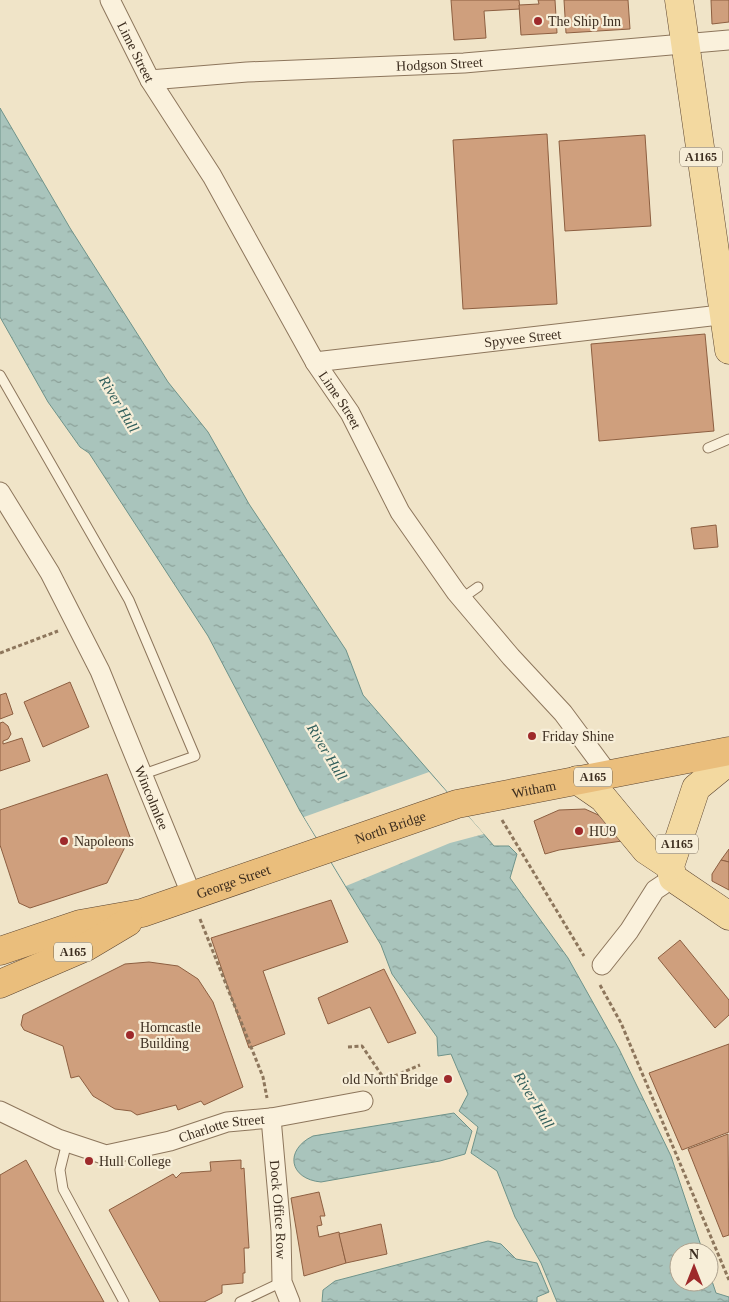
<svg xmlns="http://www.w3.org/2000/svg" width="729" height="1302" font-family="'Times New Roman',serif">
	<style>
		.water { fill: url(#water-ripples); stroke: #6f938a }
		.pier { fill: #f0e4c8 }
		.building { fill: #cf9f7d; stroke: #8d5f41 }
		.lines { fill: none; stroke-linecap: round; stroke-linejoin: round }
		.service-casing { stroke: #8d765c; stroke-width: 11 }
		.minor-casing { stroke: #8d765c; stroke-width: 21 }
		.primary-casing { stroke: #5b4430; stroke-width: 29 }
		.trunk-casing { stroke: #5b4430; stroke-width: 29 }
		.path { stroke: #8d765c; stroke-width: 3; stroke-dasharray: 4 2.5; stroke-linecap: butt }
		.service { stroke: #faf1dc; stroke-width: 9 }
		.minor { stroke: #faf1dc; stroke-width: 19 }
		.primary { stroke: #f3d9a0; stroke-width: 28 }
		.trunk { stroke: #eabe7c; stroke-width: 28 }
		.poi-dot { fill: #9e2a2b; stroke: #f7eed8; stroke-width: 2 }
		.labels { text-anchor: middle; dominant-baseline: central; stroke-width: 4.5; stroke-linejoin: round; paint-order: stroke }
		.shield { fill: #f7eed8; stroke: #756857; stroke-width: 1 }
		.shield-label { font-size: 12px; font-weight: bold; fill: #3d2e20 }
		.poi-label { font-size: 14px; fill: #3d2e20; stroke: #f7eed8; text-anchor: start }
		.street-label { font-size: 14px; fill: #3d2e20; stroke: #f7eed8 }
		.water-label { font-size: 15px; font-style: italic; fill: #2f5d5a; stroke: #f7eed8 }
	</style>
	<defs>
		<pattern id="water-ripples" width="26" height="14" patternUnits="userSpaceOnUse" patternTransform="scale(1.25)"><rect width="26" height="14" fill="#a9c4bc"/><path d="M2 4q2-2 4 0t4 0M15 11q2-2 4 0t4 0" fill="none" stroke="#8ba098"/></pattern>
	</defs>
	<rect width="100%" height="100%" fill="#f0e4c8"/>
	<g class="water">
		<polygon points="0,108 70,228 168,382 208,432 249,504 346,650 363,695 494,846 509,846 517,854 510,878 568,958 619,1049 671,1156 703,1252 679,1252 679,1282 709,1282 709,1272 716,1293 729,1297 729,1302 557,1302 541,1263 515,1217 497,1171 471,1153 478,1127 459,1111 468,1094 451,1054 438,1056 437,1037 392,974 381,945 300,811 208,636 89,453 80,447 48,402 0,317"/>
		<path d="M454,1113L472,1131L465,1154L440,1161L321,1182C289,1179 284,1150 313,1136Z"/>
		<polygon points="488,1241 501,1244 516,1259 537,1263 549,1292 537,1297 537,1302 322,1302 323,1290 335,1281"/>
	</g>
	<polygon class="pier" points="429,772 484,834 450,843 346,886 304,817"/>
	<g class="building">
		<polygon points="451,0 519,0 520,9 484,11 486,38 454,40"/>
		<polygon points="538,0 555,0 557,33 521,35 519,5 539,4"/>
		<polygon points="564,0 628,0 630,29 566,33"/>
		<polygon points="711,0 729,0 729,22 712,24"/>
		<polygon points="547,134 557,304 463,309 453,140"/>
		<polygon points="645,135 651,226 565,231 559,141"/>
		<polygon points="705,334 714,431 599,441 591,344"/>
		<polygon points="716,525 718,547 694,549 691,528"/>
		<polygon points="70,682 89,727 43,747 24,702"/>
		<polygon points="6,693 13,714 0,719 0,695"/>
		<polygon points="3,722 8,726 11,734 8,739 3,741 3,744 22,738 30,761 0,771 0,723"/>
		<polygon points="107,774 130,837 107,883 30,908 19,903 0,845 0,810"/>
		<polygon points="585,809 614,822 629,840 559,850 545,854 534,821 559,810"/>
		<polygon points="729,849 729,862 721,860"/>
		<polygon points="721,860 729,862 729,890 712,881 712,874"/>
		<polygon points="331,900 348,942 263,971 285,1034 249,1048 211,938"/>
		<polygon points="680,940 729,1000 729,1015 715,1028 658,958"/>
		<polygon points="149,962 178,966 198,979 213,1002 243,1087 204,1105 201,1101 178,1110 176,1105 137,1115 131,1111 115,1109 93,1096 79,1076 71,1078 63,1046 24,1030 21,1025 23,1015 125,964"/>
		<polygon points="384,969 416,1033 388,1043 370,1007 328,1024 318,998"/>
		<polygon points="729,1044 729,1132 682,1150 649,1073"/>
		<polygon points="728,1134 729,1235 723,1237 688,1149"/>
		<polygon points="26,1160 104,1302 0,1302 0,1175"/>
		<polygon points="241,1160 241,1169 244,1168 249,1248 244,1248 245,1273 243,1273 243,1283 222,1285 222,1293 204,1302 160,1302 109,1210 173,1174 176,1178 181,1173 211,1171 210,1162"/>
		<polygon points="319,1192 325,1216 320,1216 322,1225 317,1226 319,1237 339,1232 346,1263 304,1276 291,1198"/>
		<polygon points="381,1224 387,1254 346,1263 339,1234"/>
	</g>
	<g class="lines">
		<g class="service-casing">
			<g id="service">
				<polyline points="0,375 129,600 195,756 141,775"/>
				<polyline points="708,448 729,439"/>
				<polyline points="461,599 478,587"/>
				<polyline points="67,1142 60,1170 63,1189 124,1302"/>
				<polyline points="240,1302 282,1282"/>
			</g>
		</g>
		<g class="minor-casing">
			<g id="minor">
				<path id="s1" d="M110,0L150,80L212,176L315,362L350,413L400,512L456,592L511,657L563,713L609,775"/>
				<path id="s2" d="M150,80L247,72L464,63L729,40"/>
				<path id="s3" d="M315,362L729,314"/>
				<path id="s4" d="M0,492L50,573L100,671L192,896"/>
				<polyline points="602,965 629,931 655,890 673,878"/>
				<path id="s5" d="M0,1111L58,1139L106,1155L170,1141L227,1122L271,1118L363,1101"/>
				<path id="s6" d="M271,1118L281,1231L282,1282L290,1302"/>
			</g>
		</g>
		<g class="primary-casing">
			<g id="primary">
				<polyline points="679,0 729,350"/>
				<polyline points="729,761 696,788 670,866 673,878 729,916"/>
				<polyline points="577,780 603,798 646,850 670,866"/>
			</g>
		</g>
		<g class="trunk-casing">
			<g id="trunk">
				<path id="s7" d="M0,951L80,924L142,913L457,804L729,751"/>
				<polyline points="0,984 86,947 128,922"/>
			</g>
		</g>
		<g class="path">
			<polyline points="0,653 58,631"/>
			<polyline points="502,820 584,956"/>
			<polyline points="200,919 263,1077 267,1098"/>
			<polyline points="600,985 621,1023 729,1280"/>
			<polyline points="348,1047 362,1046 385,1080 420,1065"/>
		</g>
		<use href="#service" class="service"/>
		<use href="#minor" class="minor"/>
		<use href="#primary" class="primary"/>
		<use href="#trunk" class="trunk"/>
	</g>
	<g class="poi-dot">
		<circle cx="538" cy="21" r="5"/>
		<circle cx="532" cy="736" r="5"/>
		<circle cx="579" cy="831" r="5"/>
		<circle cx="64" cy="841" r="5"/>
		<circle cx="130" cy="1035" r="5"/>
		<circle cx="448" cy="1079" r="5"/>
		<circle cx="89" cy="1161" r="5"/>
	</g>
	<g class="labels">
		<g class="shield">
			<rect x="680" y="147.5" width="42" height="19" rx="4"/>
			<rect x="574" y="767.5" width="38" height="19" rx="4"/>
			<rect x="656" y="834.5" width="42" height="19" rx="4"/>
			<rect x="54" y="942.5" width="38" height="19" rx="4"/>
		</g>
		<g class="shield-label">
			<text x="701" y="157">A1165</text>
			<text x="593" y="777">A165</text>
			<text x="677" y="844">A1165</text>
			<text x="73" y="952">A165</text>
		</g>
		<g class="poi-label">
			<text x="548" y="21">The Ship Inn</text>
			<text x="542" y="736">Friday Shine</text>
			<text x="589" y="831">HU9</text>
			<text x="74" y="841">Napoleons</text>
			<text x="140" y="1027">Horncastle<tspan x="140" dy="16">Building</tspan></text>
			<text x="438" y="1079" text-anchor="end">old North Bridge</text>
			<text x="99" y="1161">Hull College</text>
		</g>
		<g class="street-label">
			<text stroke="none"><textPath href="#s1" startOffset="58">Lime Street</textPath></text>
			<text stroke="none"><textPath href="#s2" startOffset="290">Hodgson Street</textPath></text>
			<text stroke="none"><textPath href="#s3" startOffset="209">Spyvee Street</textPath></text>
			<text stroke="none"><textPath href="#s1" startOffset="462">Lime Street</textPath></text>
			<text stroke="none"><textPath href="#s7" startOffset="559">Witham</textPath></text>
			<text stroke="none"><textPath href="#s4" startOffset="342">Wincolmlee</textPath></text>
			<text stroke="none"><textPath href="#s7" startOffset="410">North Bridge</textPath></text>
			<text stroke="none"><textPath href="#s7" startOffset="244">George Street</textPath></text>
			<text stroke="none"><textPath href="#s5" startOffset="234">Charlotte Street</textPath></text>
			<text stroke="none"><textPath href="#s6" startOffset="92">Dock Office Row</textPath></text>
		</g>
		<g class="water-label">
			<text transform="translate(119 404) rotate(59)">River Hull</text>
			<text transform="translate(327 752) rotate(59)">River Hull</text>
			<text transform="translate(534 1100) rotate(59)">River Hull</text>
		</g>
	</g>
	<g transform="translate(694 1267)"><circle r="24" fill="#f7eed8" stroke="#ada18e"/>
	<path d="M0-4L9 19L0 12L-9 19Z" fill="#9e2a2b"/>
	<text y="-8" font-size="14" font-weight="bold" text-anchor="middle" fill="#3d2e20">N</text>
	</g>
</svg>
